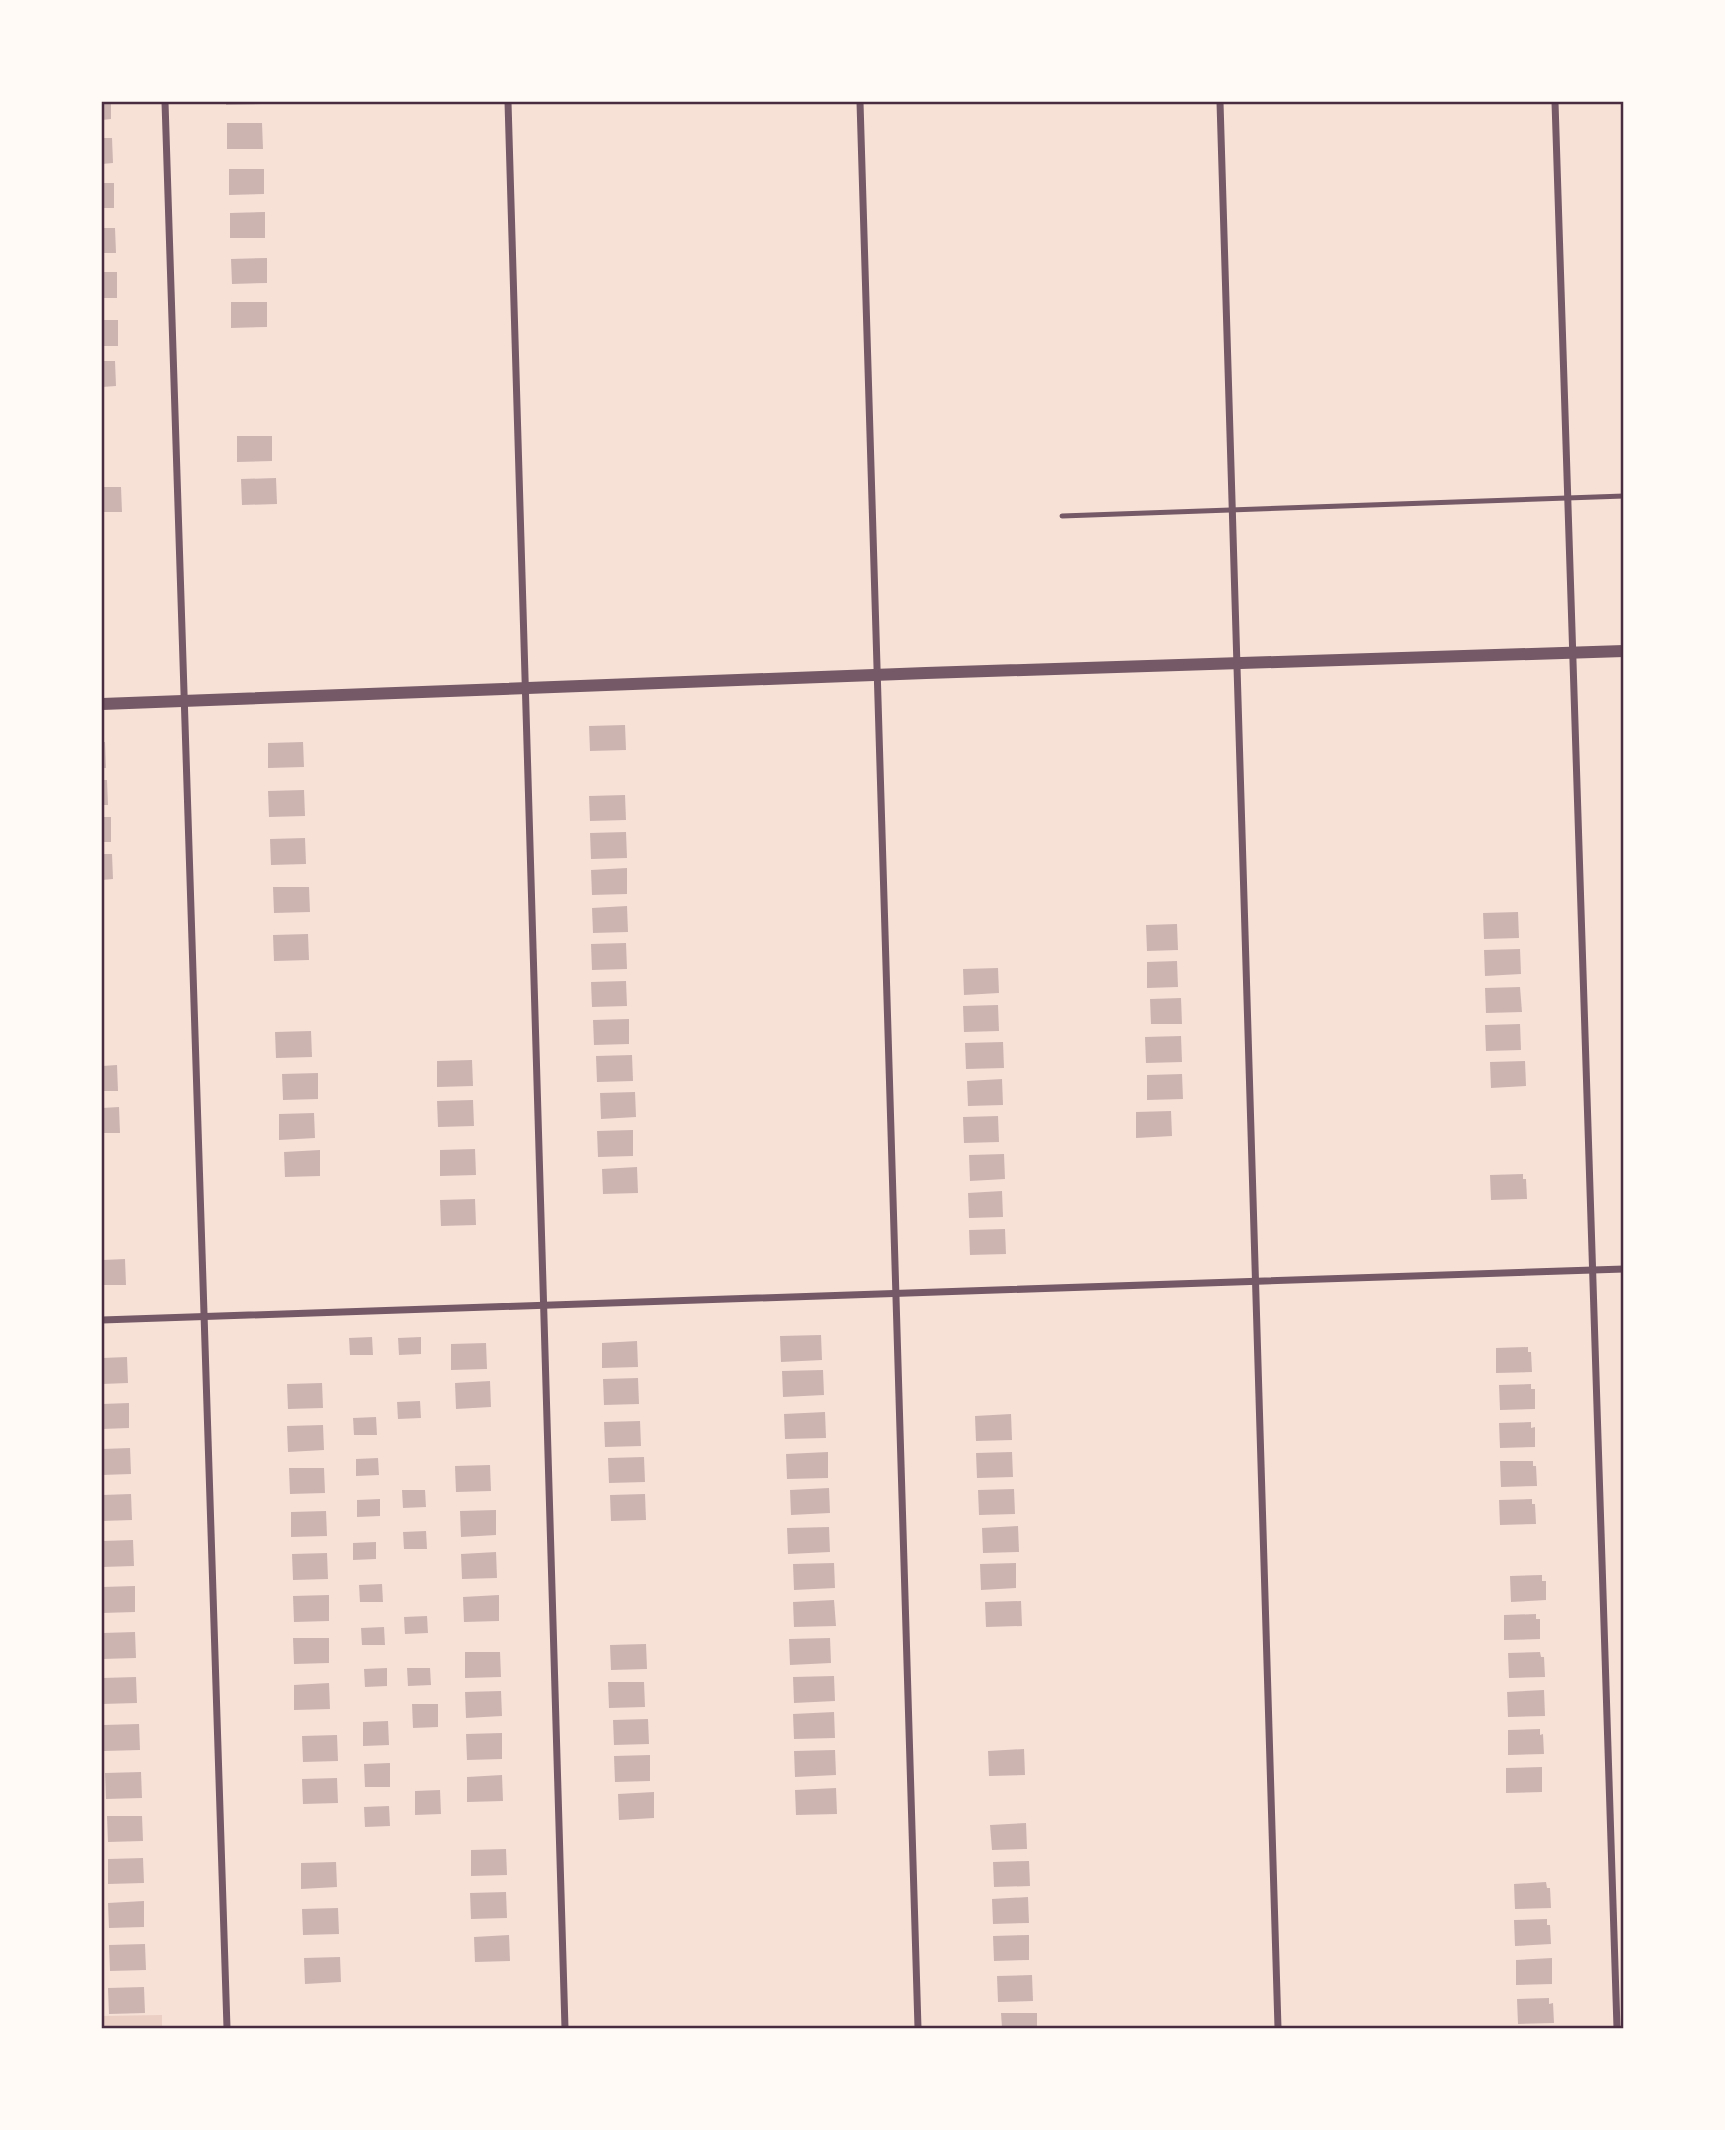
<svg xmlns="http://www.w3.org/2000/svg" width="1725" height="2130" font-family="Bitter,serif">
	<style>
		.green { fill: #ebcfc5 }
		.building { fill: #ccb4b1 }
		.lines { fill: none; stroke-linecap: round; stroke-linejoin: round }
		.service { stroke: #755966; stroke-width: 5 }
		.minor { stroke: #755966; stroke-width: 7 }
		.tertiary { stroke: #755966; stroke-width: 12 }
		.neatline { fill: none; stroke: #4a2c40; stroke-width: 2.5 }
	</style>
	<rect width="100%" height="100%" fill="#f7e1d7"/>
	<polygon class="green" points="162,2015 162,2028 102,2028 102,2016"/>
	<g class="building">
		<polygon points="102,102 111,102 111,119 102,120"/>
		<polygon points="226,102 262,102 262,104 226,105"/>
		<polygon points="227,123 262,123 263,149 227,149"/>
		<polygon points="102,138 112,138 113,163 102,164"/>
		<polygon points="229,169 264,169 264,194 229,195"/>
		<rect x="102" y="183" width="12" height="25"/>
		<polygon points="265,212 265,238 230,238 230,213"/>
		<polygon points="102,228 115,228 116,253 102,253"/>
		<polygon points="267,258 267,283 232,284 231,259"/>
		<rect x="102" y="272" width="15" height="26"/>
		<polygon points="231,302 267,302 267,327 231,328"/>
		<rect x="102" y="320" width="16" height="26"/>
		<polygon points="102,361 115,361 116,386 102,387"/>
		<polygon points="237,436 272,436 272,461 237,462"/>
		<polygon points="276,478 277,504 242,505 241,479"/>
		<polygon points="102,487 121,487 122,512 102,512"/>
		<polygon points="625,725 626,750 590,751 589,726"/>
		<polygon points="102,742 105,742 106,768 102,768"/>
		<polygon points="303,742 304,767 268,768 268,743"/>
		<polygon points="102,780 107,780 108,805 102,805"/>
		<polygon points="304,790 305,816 269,817 268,791"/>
		<polygon points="625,795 626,820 590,821 589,796"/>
		<rect x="102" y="817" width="9" height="25"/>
		<polygon points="626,832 627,858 591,859 590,833"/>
		<polygon points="305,838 306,864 271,865 270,839"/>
		<polygon points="102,854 112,854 113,879 102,880"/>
		<polygon points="627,868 627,894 592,895 591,870"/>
		<polygon points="273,887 309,887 310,912 274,913"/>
		<polygon points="627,906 628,932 593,933 592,908"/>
		<polygon points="1518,912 1519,938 1484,939 1483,913"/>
		<polygon points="1177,924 1178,950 1147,951 1146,925"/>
		<polygon points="308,934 309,960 274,961 273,935"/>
		<polygon points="626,943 627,969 592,970 591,944"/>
		<polygon points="1520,949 1521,974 1485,976 1484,950"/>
		<polygon points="1177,961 1178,987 1147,988 1147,962"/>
		<polygon points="998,968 999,993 964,995 963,969"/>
		<polygon points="626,981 627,1006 592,1007 591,982"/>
		<polygon points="1520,987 1522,1012 1486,1013 1485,988"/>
		<polygon points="1181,998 1182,1024 1151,1024 1150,999"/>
		<polygon points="998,1005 999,1031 964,1032 963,1006"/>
		<polygon points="629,1019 629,1044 594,1045 593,1020"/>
		<polygon points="1520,1024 1521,1050 1486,1051 1485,1025"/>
		<polygon points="311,1031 312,1057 276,1058 275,1032"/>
		<polygon points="1181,1036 1182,1062 1146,1063 1145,1037"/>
		<polygon points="1003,1042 1004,1068 966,1069 965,1043"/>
		<polygon points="632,1055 633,1081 597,1082 596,1056"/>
		<polygon points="472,1060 473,1086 437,1087 437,1061"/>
		<polygon points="1525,1061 1526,1086 1491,1088 1490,1062"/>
		<polygon points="117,1065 118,1091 102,1091 102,1066"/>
		<polygon points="318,1073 318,1099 283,1100 282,1074"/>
		<polygon points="1182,1074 1183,1099 1147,1100 1147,1075"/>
		<polygon points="1002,1079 1003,1105 968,1106 967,1081"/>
		<polygon points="635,1092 636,1117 601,1119 600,1093"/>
		<polygon points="473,1100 474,1126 438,1127 437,1101"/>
		<polygon points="119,1107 120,1133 102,1133 102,1108"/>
		<polygon points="1171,1111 1172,1136 1136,1138 1136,1112"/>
		<polygon points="314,1113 315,1138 279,1140 279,1114"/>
		<polygon points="998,1116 999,1142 964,1143 963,1117"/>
		<polygon points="633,1130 633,1156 598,1157 597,1131"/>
		<polygon points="475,1149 476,1175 440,1176 440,1150"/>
		<polygon points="320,1150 320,1176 285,1177 284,1152"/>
		<polygon points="1004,1154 1005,1179 970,1181 969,1155"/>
		<polygon points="637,1167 638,1193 603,1194 602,1169"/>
		<polygon points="1523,1174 1523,1179 1526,1179 1527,1199 1491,1200 1490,1175"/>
		<polygon points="1002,1191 1003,1217 969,1218 968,1193"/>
		<polygon points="475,1199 476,1225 441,1226 440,1200"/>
		<polygon points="1005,1229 1006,1254 970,1255 969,1230"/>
		<polygon points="125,1259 126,1285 102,1285 102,1260"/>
		<polygon points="821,1335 822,1360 781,1362 780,1336"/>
		<polygon points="372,1337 373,1355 350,1355 349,1338"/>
		<polygon points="421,1337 421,1354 399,1355 398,1338"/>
		<polygon points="637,1341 638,1367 602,1368 602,1343"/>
		<polygon points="486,1343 487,1369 451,1370 451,1344"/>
		<polygon points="1528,1347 1528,1352 1531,1352 1532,1372 1496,1373 1496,1348"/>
		<polygon points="127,1357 128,1383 102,1384 102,1358"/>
		<polygon points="823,1370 824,1395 783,1397 782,1371"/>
		<polygon points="638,1378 639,1404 604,1405 603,1379"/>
		<polygon points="490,1381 491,1407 456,1409 455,1383"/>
		<polygon points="322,1383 323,1408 288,1409 287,1384"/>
		<polygon points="1531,1384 1531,1389 1535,1389 1535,1409 1500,1410 1499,1385"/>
		<polygon points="420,1401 421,1418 398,1419 397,1402"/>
		<polygon points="129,1403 129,1428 102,1429 102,1404"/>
		<polygon points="825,1412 826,1438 785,1439 784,1414"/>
		<polygon points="1011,1414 1012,1440 976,1441 975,1416"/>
		<polygon points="376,1417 377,1435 354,1435 353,1418"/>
		<polygon points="640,1421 641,1446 605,1447 604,1422"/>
		<polygon points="1531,1422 1531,1428 1535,1427 1535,1447 1500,1448 1499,1423"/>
		<polygon points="323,1425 324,1450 288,1452 287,1426"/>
		<polygon points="130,1448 131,1474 102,1475 102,1449"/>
		<polygon points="828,1452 828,1478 787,1479 786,1454"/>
		<polygon points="1012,1452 1013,1477 977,1478 976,1453"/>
		<polygon points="644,1457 645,1482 609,1483 608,1458"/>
		<polygon points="378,1458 379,1475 356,1476 356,1459"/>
		<polygon points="1500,1461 1533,1461 1533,1466 1536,1466 1537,1486 1501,1487"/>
		<polygon points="490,1465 491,1491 456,1492 455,1466"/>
		<polygon points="289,1468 324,1468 325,1493 290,1494"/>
		<polygon points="829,1488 830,1513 791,1515 790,1490"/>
		<polygon points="1014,1489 1015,1514 979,1515 978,1490"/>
		<polygon points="402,1490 425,1490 426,1507 403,1508"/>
		<polygon points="131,1494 132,1520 102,1521 102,1495"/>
		<polygon points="645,1494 646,1520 611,1521 610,1495"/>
		<polygon points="380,1499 380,1516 357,1517 357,1500"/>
		<polygon points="1532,1499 1532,1504 1535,1504 1536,1524 1500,1525 1499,1500"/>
		<polygon points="496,1510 496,1535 461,1537 460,1511"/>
		<polygon points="326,1511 327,1536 291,1537 291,1512"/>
		<polygon points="1018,1526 1019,1552 983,1553 982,1528"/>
		<polygon points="829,1527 830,1552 788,1554 787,1528"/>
		<polygon points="426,1531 427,1549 404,1549 403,1532"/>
		<polygon points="133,1540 134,1566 102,1567 102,1541"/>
		<polygon points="376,1542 376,1559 353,1560 353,1543"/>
		<polygon points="496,1552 497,1578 462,1579 461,1554"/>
		<polygon points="327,1553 328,1579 293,1580 292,1554"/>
		<polygon points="834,1563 835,1588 794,1590 793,1564"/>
		<polygon points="1016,1563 1016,1588 981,1590 980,1564"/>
		<polygon points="1542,1575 1542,1581 1546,1581 1546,1600 1511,1602 1510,1576"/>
		<polygon points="382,1584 383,1602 360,1602 359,1585"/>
		<polygon points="135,1586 135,1612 102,1613 102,1587"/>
		<polygon points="329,1595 329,1621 294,1622 293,1596"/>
		<polygon points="499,1595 499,1621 464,1622 463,1597"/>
		<polygon points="834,1600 836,1626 794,1627 793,1602"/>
		<polygon points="1021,1601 1022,1626 986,1627 985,1602"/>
		<polygon points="1536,1614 1536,1619 1540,1619 1540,1639 1504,1640 1504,1615"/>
		<polygon points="427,1616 428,1633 405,1634 404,1617"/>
		<polygon points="384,1627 385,1645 362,1645 361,1628"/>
		<polygon points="135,1632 136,1658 102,1659 102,1633"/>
		<polygon points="293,1638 329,1638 329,1663 294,1664"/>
		<polygon points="830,1638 831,1663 790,1665 789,1639"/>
		<polygon points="646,1644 647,1669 611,1670 610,1645"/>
		<polygon points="465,1652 500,1652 501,1677 465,1678"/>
		<polygon points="1540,1652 1541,1657 1544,1657 1545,1677 1509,1678 1508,1653"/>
		<polygon points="387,1668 387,1686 365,1687 364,1669"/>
		<polygon points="407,1668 430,1668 431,1685 408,1686"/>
		<polygon points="834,1676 835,1701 794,1703 793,1677"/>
		<polygon points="136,1677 137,1703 102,1704 102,1678"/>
		<polygon points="608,1682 644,1682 645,1707 609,1708"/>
		<polygon points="329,1683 330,1709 294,1710 294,1685"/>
		<polygon points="1544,1690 1545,1716 1508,1717 1507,1692"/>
		<polygon points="501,1691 502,1716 466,1718 465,1692"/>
		<polygon points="412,1704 438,1704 438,1727 413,1728"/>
		<polygon points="834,1712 835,1738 794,1739 793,1714"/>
		<polygon points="648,1719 649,1744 614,1745 613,1720"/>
		<polygon points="388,1721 389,1745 363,1746 363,1722"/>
		<polygon points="139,1724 140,1750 104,1751 103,1725"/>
		<polygon points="1540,1729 1540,1735 1543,1734 1544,1754 1508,1755 1508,1730"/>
		<polygon points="502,1733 502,1759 467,1760 466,1734"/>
		<polygon points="337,1735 338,1761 303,1762 302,1736"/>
		<polygon points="1024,1749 1025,1775 989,1776 988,1751"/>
		<polygon points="835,1750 836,1775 795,1777 794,1751"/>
		<polygon points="650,1755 650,1781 615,1782 614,1756"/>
		<polygon points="390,1763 390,1787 365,1787 364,1764"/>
		<polygon points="1542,1767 1542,1792 1506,1793 1506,1768"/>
		<polygon points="141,1772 142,1798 106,1799 105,1773"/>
		<polygon points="502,1775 503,1801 467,1802 467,1777"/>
		<polygon points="337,1778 338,1803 303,1804 302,1779"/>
		<polygon points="836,1788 837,1814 796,1815 795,1790"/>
		<polygon points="440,1790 441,1814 415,1815 415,1791"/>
		<polygon points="654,1792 654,1818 619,1820 618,1794"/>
		<polygon points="389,1806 390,1826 365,1827 364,1807"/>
		<polygon points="107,1816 142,1816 143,1841 108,1842"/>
		<polygon points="1026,1823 1027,1849 992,1850 990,1825"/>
		<polygon points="506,1849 507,1875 471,1876 471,1850"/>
		<polygon points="143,1858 144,1883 108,1884 108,1859"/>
		<polygon points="1029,1861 1030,1886 994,1887 993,1862"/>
		<polygon points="336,1862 337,1887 301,1889 301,1863"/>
		<polygon points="1546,1882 1547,1888 1550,1888 1551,1908 1515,1909 1514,1884"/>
		<polygon points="506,1892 507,1918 471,1919 470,1893"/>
		<polygon points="1028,1897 1029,1923 993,1924 992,1899"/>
		<polygon points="144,1901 144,1927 109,1928 108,1903"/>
		<polygon points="338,1908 339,1934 303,1935 302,1909"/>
		<polygon points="1547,1919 1547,1925 1550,1925 1551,1944 1515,1946 1514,1920"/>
		<polygon points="509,1935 510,1961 475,1962 474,1937"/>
		<polygon points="1029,1935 1029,1960 994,1961 993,1936"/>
		<polygon points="145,1944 146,1970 110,1971 109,1945"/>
		<polygon points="340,1957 341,1982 305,1984 304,1958"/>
		<polygon points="1552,1958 1552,1984 1516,1985 1516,1960"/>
		<polygon points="1032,1975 1033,2001 998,2002 997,1976"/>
		<polygon points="144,1987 145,2013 109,2014 108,1988"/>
		<polygon points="1549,1998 1549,2004 1553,2003 1554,2023 1518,2024 1517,1999"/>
		<polygon points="1001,2013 1037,2013 1037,2028 1002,2028"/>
	</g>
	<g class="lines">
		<polyline class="service" points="1062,516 1624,496"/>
		<g class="minor">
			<polyline points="165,102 227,2028"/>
			<polyline points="508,102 565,2028"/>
			<polyline points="860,102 918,2028"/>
			<polyline points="1220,102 1278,2028"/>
			<polyline points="1555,102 1617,2028"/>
			<polyline points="102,1320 1624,1269"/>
		</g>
		<polyline class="tertiary" points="102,704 926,673 1624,651"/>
	</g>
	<rect width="1725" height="2130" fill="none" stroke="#fffaf5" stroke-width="206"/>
	<rect x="103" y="103" width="1519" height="1924" class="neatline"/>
</svg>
